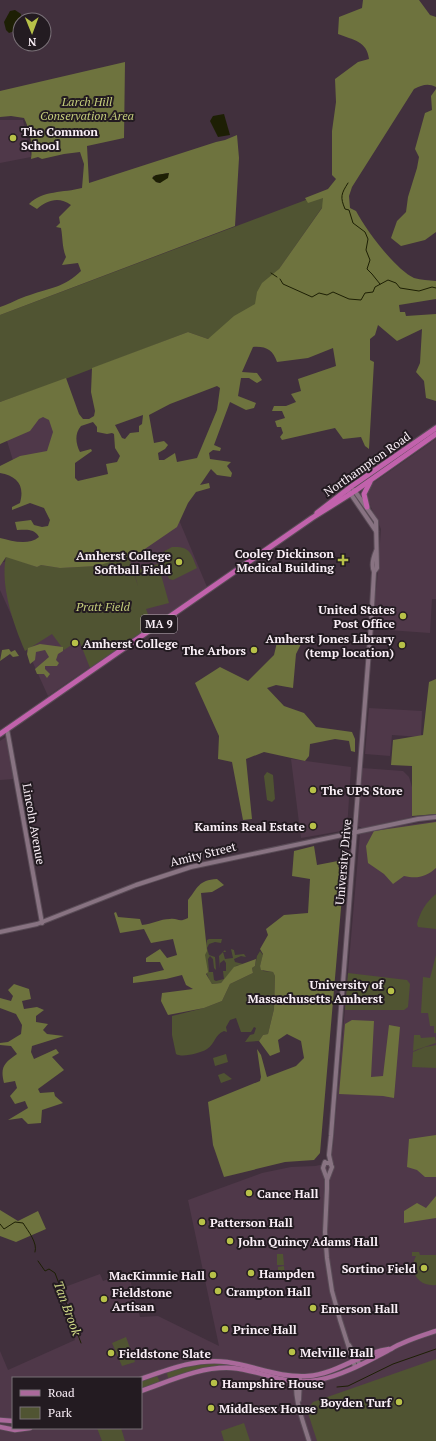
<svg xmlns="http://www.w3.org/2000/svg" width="436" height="1441" font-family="'PT Serif',serif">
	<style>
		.built { fill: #4f3849; fill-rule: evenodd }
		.green { fill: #505432 }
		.forest { fill: #6e733e; fill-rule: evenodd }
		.water { fill: #1d1f04 }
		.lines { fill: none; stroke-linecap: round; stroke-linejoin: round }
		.stream { stroke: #1d1f04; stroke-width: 1 }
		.secondary-casing { stroke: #5a4c57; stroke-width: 6 }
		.primary-casing { stroke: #5a4c57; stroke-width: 6 }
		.highway-casing { stroke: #5a4c57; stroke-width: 7 }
		.secondary { stroke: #887382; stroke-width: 4 }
		.primary { stroke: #aa699b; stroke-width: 4.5 }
		.highway { stroke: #c162ac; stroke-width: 5 }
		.poi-dot { fill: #b7c148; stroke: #231b21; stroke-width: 1.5 }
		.labels { text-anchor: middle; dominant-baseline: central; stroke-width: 4; stroke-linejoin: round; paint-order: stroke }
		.shield { fill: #231b21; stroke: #baafb7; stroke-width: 1 }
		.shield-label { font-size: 11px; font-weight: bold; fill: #faeff7 }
		.park-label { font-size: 12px; font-style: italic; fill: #c4cd7b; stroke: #231b21 }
		.poi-label { font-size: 12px; font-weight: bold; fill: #faeff7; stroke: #231b21; text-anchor: start }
		.street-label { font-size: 12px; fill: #faeff7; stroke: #231b21 }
		.water-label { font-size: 13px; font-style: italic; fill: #cfd886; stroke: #231b21 }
	</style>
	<rect width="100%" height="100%" fill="#41303d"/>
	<g class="built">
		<polygon points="0,120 23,120 31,157 0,163"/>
		<polygon points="51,412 68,488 26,503 4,431"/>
		<polygon points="436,439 436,599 432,599 430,633 374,629 375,594 377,583 381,529 366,496 369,486 373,483"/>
		<polygon points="179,520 207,587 48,696 0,590 0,563"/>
		<polygon points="369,708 422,711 421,737 392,735 390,756 365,754"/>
		<polygon points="6,737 14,779 0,780 0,741"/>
		<polygon points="291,759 351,767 347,830 301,838"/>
		<polygon points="362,768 403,771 409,777 412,787 412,817 362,828 358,826"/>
		<path d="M436,821V1441H0V1351L8,1370L75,1340L62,1288L100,1274L103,1281L128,1272L140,1317L158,1316L219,1346L188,1200L262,1173L291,1167L315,1166L325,1164L328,1161L333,1147L360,834L399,826ZM13,1378H141V1428H13Z"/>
	</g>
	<g class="green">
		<polygon points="335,189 270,282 250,322 208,339 188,332 60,381 0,402 0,315"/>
		<path d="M172,547C190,546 191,553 197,568L173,580L169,579L160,556L163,552Z"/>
		<path d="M128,555L138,586L134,571L158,564L169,603L146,609L152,625L90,668L79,640L64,650L52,634L25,651C13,623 0,586 6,556L37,567L41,565L60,568L97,566Z"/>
		<polygon points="267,772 273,775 275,799 272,802 267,800 264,776"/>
		<path d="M436,894V929L418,927L417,924C420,912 426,902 436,894Z"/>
		<path d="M209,939H222L221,943L215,942L209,944L207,948L209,955L215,957L216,970L214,968L213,959L210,956L208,959L209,972H213L214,980L216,981L224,979L223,971H226V963L224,960L220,963V969L219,956L225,950L226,952H223L225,959L233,958L231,949L234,950L235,955L244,954L246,957L241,956L234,959L235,962L243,964L236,966L221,983L212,984C203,972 204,955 207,940Z"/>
		<path d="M260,951L263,955L260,966L263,971L273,972L275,976L274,1009L268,1034L263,1035L259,1041L245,1042L250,1035L254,1034L256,1028L254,1027L251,1032H241L236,1018L230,1020L226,1027L227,1032L224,1031C215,1034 215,1044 207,1049C201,1053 182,1058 176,1054L172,1035V1016L204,1008L222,1001L230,984L253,973L252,968L255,966L257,956Z"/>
		<polygon points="436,955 436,1033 434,1033 434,1026 430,1026 428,1013 421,1013 423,977 430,978"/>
		<polygon points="348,973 407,980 410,984 408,1007 404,1010 345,1010"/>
		<polygon points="414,1035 420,1035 421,1038 435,1037 436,1043 413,1051"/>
		<polygon points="436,1045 436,1068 412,1067 413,1052 425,1047"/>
		<polygon points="226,1054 228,1062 215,1066 213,1058"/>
		<polygon points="224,1073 232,1079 221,1083 218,1075"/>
		<path d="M412,1252H419L420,1255H436V1285C418,1287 408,1271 416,1256H412Z"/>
		<polygon points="277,1254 283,1254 284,1265 277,1265"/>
		<polygon points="284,1266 285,1277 278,1277 278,1267"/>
		<polygon points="126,1337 135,1362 122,1366 112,1343"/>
		<polygon points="436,1359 436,1441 317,1441 307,1410 313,1402"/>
		<polygon points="201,1363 221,1363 241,1367 231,1366 168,1378 167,1373 168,1372"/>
		<polygon points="157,1376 160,1382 141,1389 141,1381"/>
		<polygon points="244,1423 250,1441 224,1441 221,1431"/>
		<polygon points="97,1428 121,1428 125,1441 102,1441"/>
	</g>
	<g class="forest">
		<path d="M363,0H419L430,15L436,17V87C428,83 422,85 414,89L352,187L349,196L350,208L356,211C366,230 395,269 414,278C421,280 429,280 436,281V299L399,305L400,312H405L406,316L436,314V401L426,398L424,381L416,372L420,363L422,329L397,341L378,325L375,335L370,339V360L374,362L369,449L365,446L361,437L343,439L335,428L282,440L280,437L283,433L281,427H277L275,421L285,418L282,411H272L274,406H286L296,402L291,394L301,391L298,379L336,366L333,348L308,358L277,362C273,350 266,346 253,347L242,372L257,373L262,380L257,383L249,378H241L238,396L256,403L254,408L246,410L230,402L214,445L221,448L220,451L213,450L209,453L210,459L231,462L227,466L232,473L231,477L217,475L211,469L200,485L209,483L210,488L196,492L188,503L177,527L139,553L97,566L60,568L41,565L37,567L6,557L0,566V538C12,541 28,546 39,537C34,528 26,530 17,530L15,522L31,520L34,525L42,527L48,526L50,520L44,508L30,503L12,510V507L20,503C25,485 17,476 0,473V466L20,456L47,451L53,432L49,420L43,417L39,419L30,431L0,444V402L66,378L79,414L83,419H89L94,416L95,411L91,392L92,368L188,332L208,339L234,316L255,304L257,292L262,283L279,269L322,208L323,198L308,203L305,198L328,189L336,179L332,175V131L336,102L335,79L358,62L369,59C367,41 353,40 338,34L339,17L362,8ZM217,386L220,388L217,410L197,458L177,462L175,453L164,460H159L158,453L165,449L168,445L164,441L154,443L149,415L170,404ZM143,415L142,424L139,426V432L130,433L125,439L122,438L115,425ZM93,422L97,427V432L107,434L112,433L114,434L115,448L120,456L117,462L106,464L108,474L78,481L75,478V463L92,451L91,449L80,452C76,444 74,434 81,426Z"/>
		<path d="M125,62L124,138L87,146L89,183L216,142L225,140L237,135L239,158L235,226L0,315V307C10,304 19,298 30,295C50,288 65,287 81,271L78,263L62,265L66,257C62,247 63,239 61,228L56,227L60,223L59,217L71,205C59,196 47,200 37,209L29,204C43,190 63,193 82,188L84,164L80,152L64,154L42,159L38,157L31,159C33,146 30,130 24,118L11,116L0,117V91ZM168,173L160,183L156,182L153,176Z"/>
		<polygon points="436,89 436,232 425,240 401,246 391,238 397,221 406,212 408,197 417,168 419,157 415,149 425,113 432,110 431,96"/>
		<polygon points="278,638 289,638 301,644 296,654 293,688 276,685 267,688 284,706 304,713 316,727 352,732 355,739 355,752 351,751 349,741 335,739 310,744 309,756 305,761 264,752 246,759 252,819 243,820 232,762 218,759 219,736 195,683 220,667 248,681 274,655"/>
		<polygon points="40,644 63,647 63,651 58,654 56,660 59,663 57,666 45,666 45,669 50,674 47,678 44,674 37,674 35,669 49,657 45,650 36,652 35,660 30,664 27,654 28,648"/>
		<polygon points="9,649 11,652 15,650 19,656 13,657 10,654 0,661 2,650"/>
		<polygon points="436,679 436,814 412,816 412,766 391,765 393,740 423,735 429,682"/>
		<path d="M436,822V868C426,877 417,879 404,876L393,884L384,874L368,863L366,846L374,831Z"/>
		<polygon points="314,846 317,865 343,860 338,866 344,873 320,1153 314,1160 285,1162 224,1177 213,1145 208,1102 260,1081 261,1077 257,1049 261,1055 267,1077 296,1066 304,1058 301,1041 287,1034 278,1040 280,1052 270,1056 259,1041 263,1035 268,1034 274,1009 275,976 273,972 261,970 260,966 263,954 260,949 268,935 266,929 284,915 308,913 310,879 292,876 294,851"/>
		<path d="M217,879L224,885L212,892L201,893L207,951L205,955L208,972L206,974L212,984L221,983L234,967L256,959L255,966L252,968L253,973L230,984L222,1001L204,1008L168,1015L161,1001L162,993L193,989L186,985L182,975L166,979L133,983V977L164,970L160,962H146V958L160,949L167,958L177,955L173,939L151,943L144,929L120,933L114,913L116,912L118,917L140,919L142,925C152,924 160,919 170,919C179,918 178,923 188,918V900C198,888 198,880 217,879Z"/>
		<path d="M14,984L29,989L31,999L22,1001L24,1009L37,1007L44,1010L36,1016V1022L48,1024L43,1030L47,1034L64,1036L32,1046L31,1052L34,1059L56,1049L59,1053L52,1057L64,1070L38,1089L40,1093L54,1092L55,1096L63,1103L42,1110L41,1123L28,1124L22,1118L8,1120L28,1108L25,1101L15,1104L10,1096L17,1088L15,1081L4,1083C0,1067 4,1063 17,1054L11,1046L0,1045V1043L8,1042L21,1034L22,1025L16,1014L0,1008V998L11,1001L13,996L8,990Z"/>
		<polygon points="352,1020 374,1021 371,1077 383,1076 389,1025 400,1027 394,1098 383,1096 339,1094 345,1024"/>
		<polygon points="436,1135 436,1177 425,1177 417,1170 407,1167 409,1139"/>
		<polygon points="436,1196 436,1218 404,1223 404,1211 417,1203 426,1208"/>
		<polygon points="0,1210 18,1221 38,1211 46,1229 16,1242 0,1236"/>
	</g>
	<g class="water">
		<path d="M15,10L21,14C22,22 19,30 9,33L6,30L4,22L10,11Z"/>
		<polygon points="224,114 230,135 218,137 210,121 213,116"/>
		<polygon points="169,173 168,178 160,183 156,182 152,178 156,175"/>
	</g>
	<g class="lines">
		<g class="stream">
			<path d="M348,183C341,194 340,197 345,209L349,210L353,223L365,232L368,239L366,250L370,260L367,269L372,274L380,284"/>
			<polyline points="271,273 277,277"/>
			<polyline points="280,279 283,284 312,297 319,293 327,295 333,292 349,299 361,300 365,293 373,292 375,287 388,280 396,283 400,288 419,291 432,287 436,288"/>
			<path d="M0,1224L4,1229L15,1222L23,1223C28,1231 38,1243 35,1252"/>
			<polyline points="38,1261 45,1271 49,1269 55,1273 81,1343"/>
			<polyline points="337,1387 348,1386 393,1364 436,1349"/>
		</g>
		<g class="secondary-casing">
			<g id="secondary">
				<polyline points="348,490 376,531"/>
				<polyline points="354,490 376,521 377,568 374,572"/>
				<polyline points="7,729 42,923"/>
				<polyline points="0,932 37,924 136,885 191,867 418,819 436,817"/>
				<polyline points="325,1162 323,1168 327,1179"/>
				<polyline points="325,1163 330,1163 332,1167 327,1180 327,1189 325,1232 327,1258 332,1291 340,1320 355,1367"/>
				<path d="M331,1164L329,1155L331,1136L371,625L374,572C371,565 373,558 376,551"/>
				<polyline points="349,1345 360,1365"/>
				<path d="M298,1378C291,1392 305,1427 309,1441"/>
				<polyline points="299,1400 300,1379"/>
			</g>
		</g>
		<g class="primary-casing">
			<g id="primary">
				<path d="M141,1379C169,1369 197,1358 227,1362C255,1366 279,1378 308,1376C337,1374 360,1353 389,1349"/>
				<path d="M141,1391C170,1381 201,1366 232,1368C264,1371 284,1386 318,1380C344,1375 368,1361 391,1349C404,1341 421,1336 436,1331"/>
				<polyline points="0,1420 13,1421"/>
				<polyline points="0,1427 15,1430 30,1428"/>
			</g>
		</g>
		<g class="highway-casing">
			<g id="highway">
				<polyline points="367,507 364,494 370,482"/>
				<polyline points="317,513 352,486 436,428"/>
				<polyline points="0,734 312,518 355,491 436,434"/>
			</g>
		</g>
		<use href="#secondary" class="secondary"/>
		<use href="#primary" class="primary"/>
		<use href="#highway" class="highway"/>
	</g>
	<g class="poi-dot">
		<circle cx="13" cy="138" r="4"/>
		<path d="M341 554h4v4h4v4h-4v4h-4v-4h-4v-4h4z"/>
		<circle cx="179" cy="562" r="4"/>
		<circle cx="403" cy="616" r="4"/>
		<circle cx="75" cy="643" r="4"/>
		<circle cx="402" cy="645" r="4"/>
		<circle cx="254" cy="650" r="4"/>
		<circle cx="313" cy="790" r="4"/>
		<circle cx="313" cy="826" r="4"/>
		<circle cx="391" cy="991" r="4"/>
		<circle cx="249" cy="1193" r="4"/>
		<circle cx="202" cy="1222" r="4"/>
		<circle cx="230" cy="1241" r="4"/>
		<circle cx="424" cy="1268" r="4"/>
		<circle cx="251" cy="1273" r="4"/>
		<circle cx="213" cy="1275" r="4"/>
		<circle cx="218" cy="1291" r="4"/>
		<circle cx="104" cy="1299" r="4"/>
		<circle cx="313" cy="1308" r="4"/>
		<circle cx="225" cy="1329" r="4"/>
		<circle cx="292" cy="1352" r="4"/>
		<circle cx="111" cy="1353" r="4"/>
		<circle cx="214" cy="1383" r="4"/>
		<circle cx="399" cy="1402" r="4"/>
		<circle cx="211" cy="1408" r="4"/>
	</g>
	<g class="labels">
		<rect class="shield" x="141" y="615" width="36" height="18" rx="3"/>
		<g class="shield-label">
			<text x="159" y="624">MA 9</text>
		</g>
		<g class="park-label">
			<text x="87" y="101">Larch Hill<tspan x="87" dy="14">Conservation Area</tspan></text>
			<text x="103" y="606">Pratt Field</text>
		</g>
		<g class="poi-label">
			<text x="21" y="131">The Common<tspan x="21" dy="14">School</tspan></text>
			<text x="334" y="553" text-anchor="end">Cooley Dickinson<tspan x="334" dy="14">Medical Building</tspan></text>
			<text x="171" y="555" text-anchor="end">Amherst College<tspan x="171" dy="14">Softball Field</tspan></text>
			<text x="395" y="609" text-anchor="end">United States<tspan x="395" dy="14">Post Office</tspan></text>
			<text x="394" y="638" text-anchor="end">Amherst Jones Library<tspan x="394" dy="14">(temp location)</tspan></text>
			<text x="83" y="643">Amherst College</text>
			<text x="246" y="650" text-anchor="end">The Arbors</text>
			<text x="321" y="790">The UPS Store</text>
			<text x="305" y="826" text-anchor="end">Kamins Real Estate</text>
			<text x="383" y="984" text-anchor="end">University of<tspan x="383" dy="14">Massachusetts Amherst</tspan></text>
			<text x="257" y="1193">Cance Hall</text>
			<text x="210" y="1222">Patterson Hall</text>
			<text x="238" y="1241">John Quincy Adams Hall</text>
			<text x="416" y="1268" text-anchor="end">Sortino Field</text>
			<text x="259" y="1273">Hampden</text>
			<text x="205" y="1275" text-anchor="end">MacKimmie Hall</text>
			<text x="226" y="1291">Crampton Hall</text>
			<text x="112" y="1292">Fieldstone<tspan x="112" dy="14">Artisan</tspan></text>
			<text x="321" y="1308">Emerson Hall</text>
			<text x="233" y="1329">Prince Hall</text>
			<text x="300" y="1352">Melville Hall</text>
			<text x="119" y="1353">Fieldstone Slate</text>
			<text x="222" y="1383">Hampshire House</text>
			<text x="391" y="1402" text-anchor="end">Boyden Turf</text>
			<text x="219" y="1408">Middlesex House</text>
		</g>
		<g class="street-label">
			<text transform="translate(367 464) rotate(-35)">Northampton Road</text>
			<text transform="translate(34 824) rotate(80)">Lincoln Avenue</text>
			<text transform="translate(203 854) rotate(-14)">Amity Street</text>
			<text transform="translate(343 862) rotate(-85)">University Drive</text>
		</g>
		<g class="water-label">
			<text transform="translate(68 1308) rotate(70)">Tan Brook</text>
		</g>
	</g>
	<rect x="12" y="1377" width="130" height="52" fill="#231b21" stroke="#797077"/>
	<rect x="20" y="1390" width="20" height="6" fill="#aa699b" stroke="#797077"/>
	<text x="48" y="1397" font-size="12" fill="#faeff7">Road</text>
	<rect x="20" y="1407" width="20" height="12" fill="#505432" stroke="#797077"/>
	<text x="48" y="1417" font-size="12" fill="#faeff7">Park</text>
	<g transform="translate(32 32) rotate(179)"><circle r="19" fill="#231b21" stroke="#797077"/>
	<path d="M0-3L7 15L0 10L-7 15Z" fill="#b7c148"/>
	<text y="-6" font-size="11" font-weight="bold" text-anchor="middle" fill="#faeff7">N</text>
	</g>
</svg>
